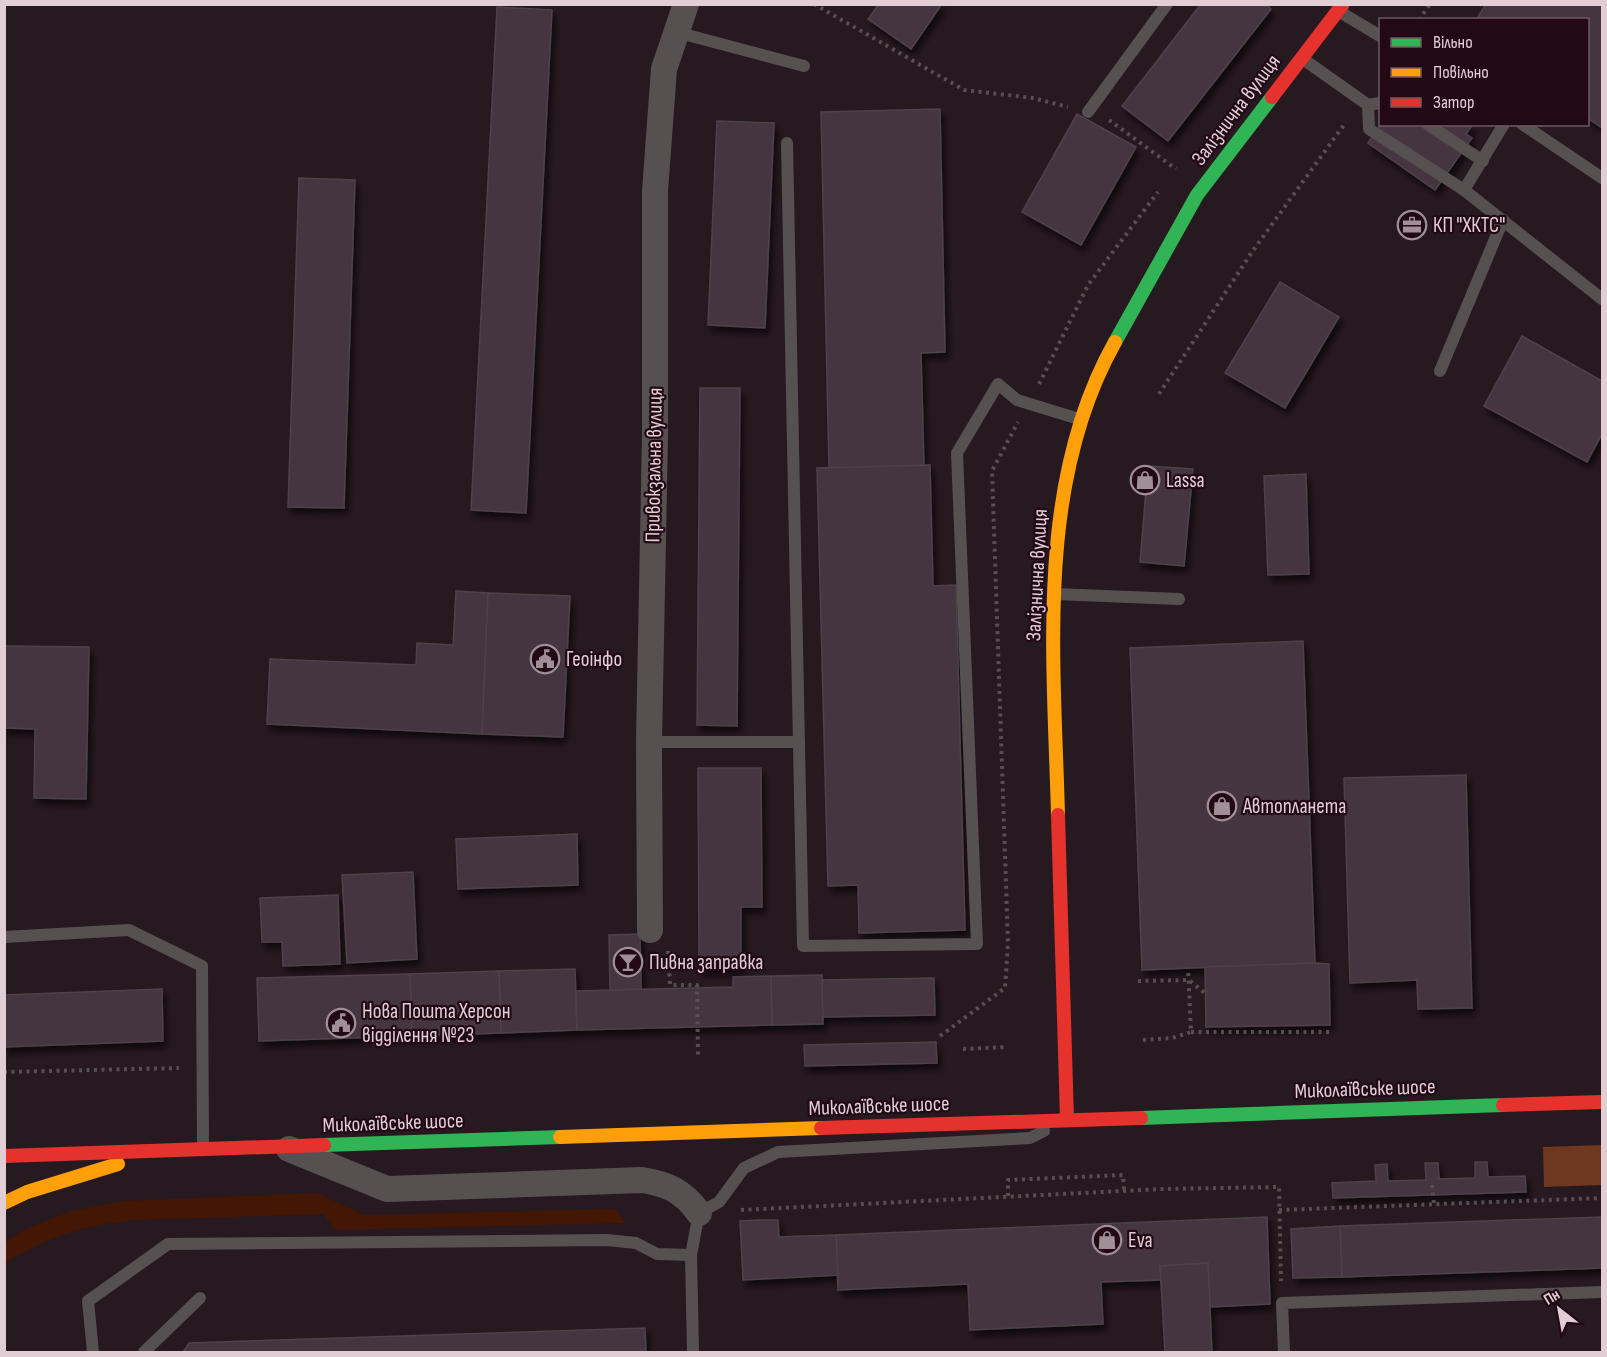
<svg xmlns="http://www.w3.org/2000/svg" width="1607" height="1357" font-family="'Sofia Sans Condensed',sans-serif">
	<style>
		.green { fill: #441604 }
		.forest { fill: #6e371f }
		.building { fill: #443540; stroke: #4e424a; stroke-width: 1.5; filter: url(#shadow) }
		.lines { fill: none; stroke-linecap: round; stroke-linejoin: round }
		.path { stroke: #564f50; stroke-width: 4; stroke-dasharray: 3 4.5; stroke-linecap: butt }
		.lane { stroke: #575051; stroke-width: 12 }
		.street { stroke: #575051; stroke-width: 26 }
		.fast { stroke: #30b455; stroke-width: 14 }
		.slow { stroke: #ff9f0a; stroke-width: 14 }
		.jam { stroke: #e5322d; stroke-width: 14 }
		.labels { text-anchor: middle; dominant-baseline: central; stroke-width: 4.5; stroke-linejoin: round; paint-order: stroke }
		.street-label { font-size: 21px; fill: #e1ced5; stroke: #220915 }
		.poi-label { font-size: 21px; fill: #e1ced5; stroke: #220915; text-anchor: start }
	</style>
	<defs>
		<filter id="shadow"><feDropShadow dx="3.5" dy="6" stdDeviation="3" flood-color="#0009"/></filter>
	</defs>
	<rect width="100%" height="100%" fill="#271920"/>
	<path class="green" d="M317,1193L364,1215L615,1209L626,1223L335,1230L323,1214L136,1220C83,1225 50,1236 5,1263V1243L24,1230L71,1211L125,1201Z"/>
	<polygon class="forest" points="1602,1145 1602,1185 1544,1187 1543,1147"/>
	<g class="building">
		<polygon points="879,4 942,4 911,49 868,19"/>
		<polygon points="1201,4 1265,4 1271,9 1168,141 1122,106"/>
		<polygon points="1486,4 1602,4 1602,128 1588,118 1588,20 1476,20"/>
		<polygon points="497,7 552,10 526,513 471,510"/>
		<polygon points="940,109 945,352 921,353 924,466 829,468 821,112"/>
		<polygon points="1077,114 1136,147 1081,245 1022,212"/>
		<polygon points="717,121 774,123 765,328 708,325"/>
		<polygon points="1381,124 1473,124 1466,134 1472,138 1435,190 1368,143"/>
		<polygon points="299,178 355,180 344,508 288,507"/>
		<polygon points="1280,282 1339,317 1285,408 1225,373"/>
		<polygon points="1522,336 1602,381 1602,434 1587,462 1484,406"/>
		<polygon points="700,388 740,388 737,726 697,725"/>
		<polygon points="930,465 933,586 956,585 965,930 859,933 858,885 828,886 817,468"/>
		<polygon points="1148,466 1193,469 1184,566 1140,562"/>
		<polygon points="1306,474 1309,574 1268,575 1264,476"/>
		<polygon points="456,591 488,593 482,734 267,724 270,659 416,665 417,643 453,645"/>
		<polygon points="488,593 570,596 563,737 482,734"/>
		<polygon points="1303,641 1315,963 1142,970 1130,648"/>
		<polygon points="4,646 89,647 86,799 34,798 35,729 4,728"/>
		<polygon points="698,768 761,768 762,907 741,907 741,969 699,970"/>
		<polygon points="1466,775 1472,1008 1418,1009 1417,980 1350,983 1344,778"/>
		<polygon points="577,834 578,885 458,889 456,839"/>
		<polygon points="413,872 417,959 347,963 342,875"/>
		<polygon points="338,895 340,964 283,966 282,942 262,942 260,898"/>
		<polygon points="640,934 641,989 610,990 609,935"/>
		<polygon points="1315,963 1329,964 1330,1025 1206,1027 1205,967"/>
		<polygon points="575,969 577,1030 501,1033 499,971"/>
		<polygon points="499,971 501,1033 412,1036 410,974"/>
		<polygon points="410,974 412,1036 259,1041 257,978"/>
		<polygon points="822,975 823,1024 772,1025 771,976"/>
		<polygon points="771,976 772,1025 577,1030 576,991 733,987 733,977"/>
		<polygon points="934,978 935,1015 823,1017 822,980"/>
		<polygon points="162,989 163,1041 4,1047 4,995"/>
		<polygon points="936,1042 937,1063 805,1066 804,1045"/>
		<polygon points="1475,1162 1487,1162 1488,1177 1525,1176 1526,1192 1333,1198 1332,1183 1376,1181 1375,1165 1387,1164 1388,1181 1426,1180 1425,1163 1438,1163 1439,1179 1475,1178"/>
		<polygon points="1267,1217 1270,1304 1210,1307 1208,1263 1160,1266 1161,1280 1101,1282 1103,1324 970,1330 968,1284 838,1290 836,1235"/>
		<polygon points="1602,1217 1602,1268 1342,1277 1340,1226"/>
		<polygon points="760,1220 778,1220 779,1237 836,1235 838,1275 743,1280 740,1221"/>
		<polygon points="1340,1226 1342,1277 1293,1278 1291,1229"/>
		<polygon points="1208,1263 1212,1352 1165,1352 1160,1266"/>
		<polygon points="645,1328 646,1352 183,1352 189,1343"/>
	</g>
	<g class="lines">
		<g class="path">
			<polyline points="814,4 964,90 1033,98 1068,107"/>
			<polyline points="1419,20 1430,4"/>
			<polyline points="1109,120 1176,169"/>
			<polyline points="1039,384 1088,285 1158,192"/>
			<polyline points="1159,394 1252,252 1346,122"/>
			<polyline points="668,951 670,985 697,985 698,1056"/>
			<polyline points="1138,981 1189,980 1206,994"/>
			<polyline points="1191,1032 1329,1032"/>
			<polyline points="940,1036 1005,988 1008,943 992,471 1018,422"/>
			<polyline points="1143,1040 1172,1038 1191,1032 1188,968"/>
			<polyline points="963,1049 1007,1047"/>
			<polyline points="4,1072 179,1068"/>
			<polyline points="1432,1185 1434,1204"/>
			<polyline points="1008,1196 1008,1180 1123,1175 1124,1191"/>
			<polyline points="741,1210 1163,1189 1279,1187 1281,1281"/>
			<polyline points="1279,1210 1602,1198"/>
		</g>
		<g class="lane">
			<polyline points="1340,12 1380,36"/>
			<polyline points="676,32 804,66"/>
			<polyline points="1303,59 1368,105 1369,129 1464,190 1602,299"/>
			<polyline points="1368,105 1380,103"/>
			<polyline points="1088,112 1167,4"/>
			<polyline points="1427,124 1483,161"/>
			<polyline points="1522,124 1602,178"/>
			<polyline points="787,143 803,946 977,944 957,453 998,384 1017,400 1079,419"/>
			<polyline points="1464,190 1504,124"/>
			<polyline points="1440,371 1503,220"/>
			<polyline points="1055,594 1179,599"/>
			<polyline points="649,742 799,742"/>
			<polyline points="4,937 129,930 202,966 203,1148"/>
			<polyline points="93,1352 88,1301 168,1244 607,1240 636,1243 657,1254 691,1255"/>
			<polyline points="144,1352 200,1298"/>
			<polyline points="693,1352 691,1255 699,1213 719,1202 744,1168 778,1152 1030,1138 1044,1131"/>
			<polyline points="1284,1352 1282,1303 1602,1292"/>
		</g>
		<g class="street">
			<polyline points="650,930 649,742 655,435 655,191 664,69 686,4"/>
			<path d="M289,1149L387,1189L642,1180C668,1184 683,1191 699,1213"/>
		</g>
		<g class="fast">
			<polyline points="1115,342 1197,195 1272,97"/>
			<polyline points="1141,1118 1503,1105"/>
			<polyline points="324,1145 560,1137"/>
		</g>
		<g class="slow">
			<path d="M1058,815C1054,658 1035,484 1115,342"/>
			<polyline points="560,1137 821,1128"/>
			<polyline points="4,1203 27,1192 118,1164"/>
		</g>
		<g class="jam">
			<polyline points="1272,97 1343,4"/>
			<polyline points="1058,815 1067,1120"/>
			<polyline points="1503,1105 1602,1102"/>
			<polyline points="821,1128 1141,1118"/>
			<polyline points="4,1156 324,1145"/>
		</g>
	</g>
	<defs>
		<g id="office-ring" transform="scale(1.5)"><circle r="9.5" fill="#220915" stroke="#a08f96" stroke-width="1.5"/><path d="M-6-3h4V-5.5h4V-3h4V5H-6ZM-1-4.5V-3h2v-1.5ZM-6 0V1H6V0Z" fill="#a08f96"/></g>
		<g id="shop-ring" transform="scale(1.5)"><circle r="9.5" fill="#220915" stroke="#a08f96" stroke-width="1.5"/><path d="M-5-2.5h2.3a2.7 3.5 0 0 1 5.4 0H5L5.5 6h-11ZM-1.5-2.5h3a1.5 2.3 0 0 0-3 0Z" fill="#a08f96"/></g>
		<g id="civic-ring" transform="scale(1.5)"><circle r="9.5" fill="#220915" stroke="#a08f96" stroke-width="1.5"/><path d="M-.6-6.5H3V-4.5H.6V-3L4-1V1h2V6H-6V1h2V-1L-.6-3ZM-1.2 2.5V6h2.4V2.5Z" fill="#a08f96"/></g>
		<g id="bar-ring" transform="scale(1.5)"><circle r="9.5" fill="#220915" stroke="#a08f96" stroke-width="1.5"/><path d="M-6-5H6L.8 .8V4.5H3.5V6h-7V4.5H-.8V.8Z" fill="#a08f96"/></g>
	</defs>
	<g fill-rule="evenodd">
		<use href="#office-ring" x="1412" y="225"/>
		<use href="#shop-ring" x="1145" y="480"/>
		<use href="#civic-ring" x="545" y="659"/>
		<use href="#shop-ring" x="1222" y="806"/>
		<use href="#bar-ring" x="628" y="962"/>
		<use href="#civic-ring" x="341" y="1023"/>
		<use href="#shop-ring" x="1107" y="1240"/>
	</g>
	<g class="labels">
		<g class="street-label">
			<text transform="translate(1236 110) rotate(-53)">Залізнична вулиця</text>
			<text transform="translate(654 465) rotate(-89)">Привокзальна вулиця</text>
			<text transform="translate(1037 575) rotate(-87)">Залізнична вулиця</text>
			<text transform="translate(1365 1089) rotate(-2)">Миколаївське шосе</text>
			<text transform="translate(879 1106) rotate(-2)">Миколаївське шосе</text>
			<text transform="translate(393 1123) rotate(-2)">Миколаївське шосе</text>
		</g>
		<g class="poi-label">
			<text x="1433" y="225">КП "ХКТС"</text>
			<text x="1166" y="480">Lassa</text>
			<text x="566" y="659">Геоінфо</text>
			<text x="1243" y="806">Автопланета</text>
			<text x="649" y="962">Пивна заправка</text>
			<text x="362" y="1011">Нова Пошта Херсон<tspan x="362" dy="24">відділення №23</tspan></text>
			<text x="1128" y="1240">Eva</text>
		</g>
	</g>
	<rect width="1607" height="1357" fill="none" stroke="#e1ced5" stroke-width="12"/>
	<rect x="1379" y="18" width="210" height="108" fill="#220915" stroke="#6e5862" stroke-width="1.5"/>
	<rect x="1391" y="38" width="30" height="9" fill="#30b455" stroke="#6e5862" stroke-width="1.5"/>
	<text x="1433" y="48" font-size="18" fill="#e1ced5">Вільно</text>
	<rect x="1391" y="68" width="30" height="9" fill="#ff9f0a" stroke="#6e5862" stroke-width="1.5"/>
	<text x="1433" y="78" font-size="18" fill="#e1ced5">Повільно</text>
	<rect x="1391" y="98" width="30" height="9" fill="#e5322d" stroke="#6e5862" stroke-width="1.5"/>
	<text x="1433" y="108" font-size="18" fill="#e1ced5">Затор</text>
	<g transform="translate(1559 1309) rotate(329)" stroke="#220915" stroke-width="4.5" paint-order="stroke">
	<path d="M0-4.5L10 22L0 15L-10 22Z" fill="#e1ced5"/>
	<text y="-9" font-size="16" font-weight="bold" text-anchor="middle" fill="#e1ced5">Пн</text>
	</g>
</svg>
